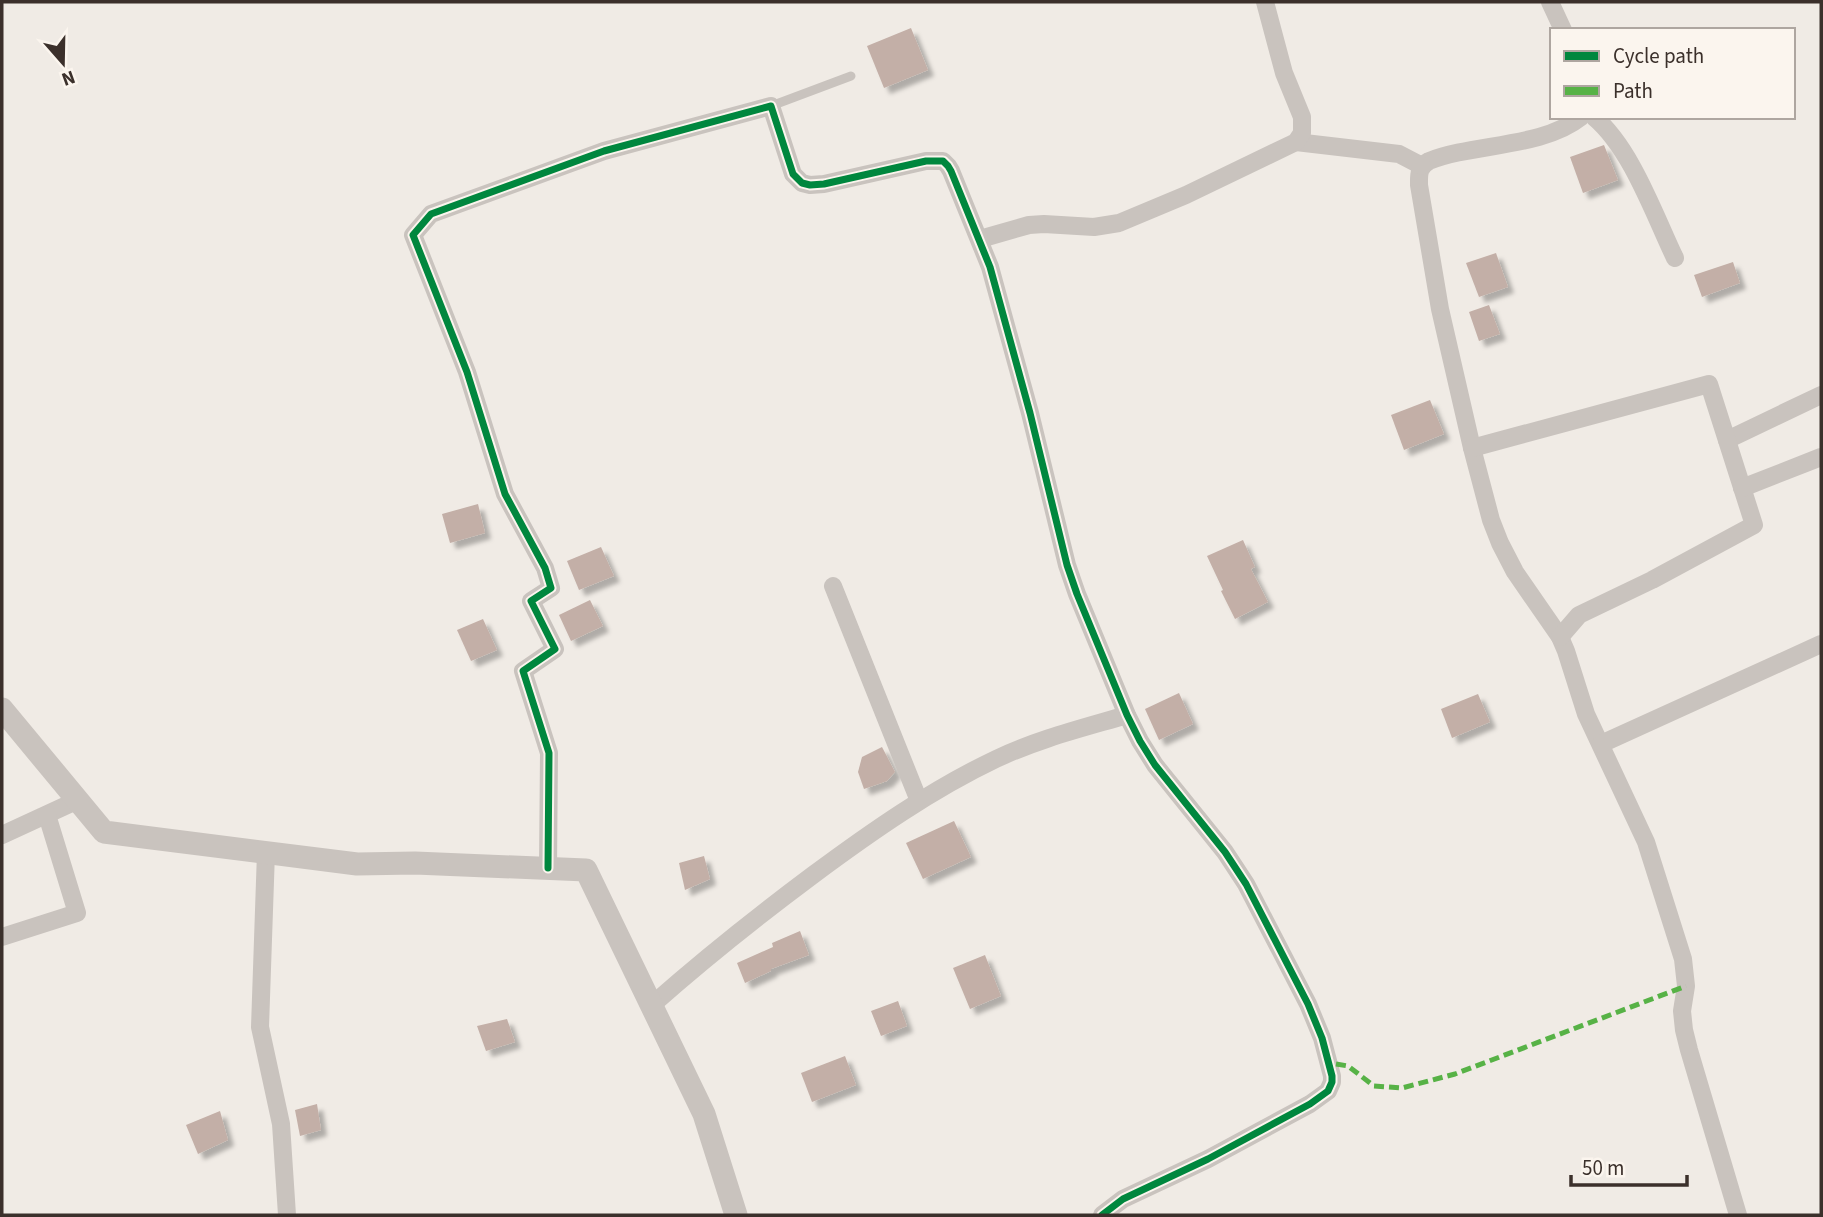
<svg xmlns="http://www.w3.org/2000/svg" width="1823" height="1217" font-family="'Source Sans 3',sans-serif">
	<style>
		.building { fill: #c3afa7; filter: url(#shadow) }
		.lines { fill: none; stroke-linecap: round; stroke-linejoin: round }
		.service { stroke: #c9c3be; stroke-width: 9 }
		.minor { stroke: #c9c3be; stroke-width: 18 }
		.tertiary { stroke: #c9c3be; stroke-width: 23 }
		.quiet { stroke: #57b246; stroke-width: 5; stroke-dasharray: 10 5; stroke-linecap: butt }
		.cycleway-casing { stroke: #fbf5ee; stroke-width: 11 }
		.cycleway { stroke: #00873e; stroke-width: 7 }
	</style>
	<defs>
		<filter id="shadow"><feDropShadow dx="6" dy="6" stdDeviation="2" flood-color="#0004"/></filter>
	</defs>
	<rect width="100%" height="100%" fill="#f0ebe5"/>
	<g class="building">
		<polygon points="911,28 928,70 884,88 867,46"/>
		<polygon points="1604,145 1618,180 1583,193 1570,157"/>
		<polygon points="1496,253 1508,287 1479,297 1466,263"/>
		<polygon points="1733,262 1740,283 1702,297 1694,275"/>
		<polygon points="1489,305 1500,334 1479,341 1469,312"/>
		<polygon points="1430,400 1444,434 1404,450 1391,415"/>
		<polygon points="478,504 485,533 450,543 442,514"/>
		<polygon points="1243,540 1255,567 1251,569 1268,602 1235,619 1221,591 1223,590 1207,556"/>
		<polygon points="601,547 614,576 579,590 567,561"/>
		<polygon points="590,600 603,626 571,641 559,615"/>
		<polygon points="483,619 497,650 471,661 457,630"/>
		<polygon points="1179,693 1193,724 1159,740 1145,709"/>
		<polygon points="1478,694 1490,722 1452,738 1441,709"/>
		<polygon points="882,747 895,772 887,781 864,789 858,772 862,757"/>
		<polygon points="954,821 971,857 923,879 906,843"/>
		<polygon points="704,856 710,879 685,890 679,863"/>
		<polygon points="800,931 809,955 771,969 771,971 745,983 737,963 773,947 772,943"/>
		<polygon points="985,955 1001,996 970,1009 953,968"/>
		<polygon points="898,1001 907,1026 881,1036 871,1011"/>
		<polygon points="507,1019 515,1042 486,1051 477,1026"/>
		<polygon points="845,1056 856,1085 812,1102 801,1073"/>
		<polygon points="317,1104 321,1130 300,1136 295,1110"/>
		<polygon points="220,1111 228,1140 198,1154 186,1125"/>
	</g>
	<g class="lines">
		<polyline class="service" points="771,106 851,76"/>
		<g class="minor">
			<polyline points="1550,2 1563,30"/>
			<path d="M1581,117C1542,148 1474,143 1429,161C1418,167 1419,175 1419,185L1440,309L1472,448L1491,520L1500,543L1515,572L1560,637L1566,651L1586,714L1646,842L1683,959L1686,986L1682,1011L1684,1030L1689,1050L1738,1215"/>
			<path d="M1594,117C1631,148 1654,214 1675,258"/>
			<polyline points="1296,142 1399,154 1422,166"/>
			<polyline points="980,239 1029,225 1044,224 1094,227 1119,223 1186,195 1296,142 1302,133 1302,117 1284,73 1265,2"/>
			<polyline points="1727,440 1821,395"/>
			<polyline points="1472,448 1709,384 1754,525 1652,580 1579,615 1560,637"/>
			<polyline points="1742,488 1821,457"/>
			<polyline points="833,586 919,801"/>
			<polyline points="1601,744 1821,644"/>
			<polyline points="2,835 78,800"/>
			<polyline points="266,852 260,1027 281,1124 287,1215"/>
			<polyline points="548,868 549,753 523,671 555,649 531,601 551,588 545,568 505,494 467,372 413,235 431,214 604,151 771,106 793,174 802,183 810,185 824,184 926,161 943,161 948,166 951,171 990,267 1030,413 1067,565 1077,594 1127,715 1140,741 1155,765 1225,852 1246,884 1308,1004 1322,1038 1332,1076 1332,1082 1328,1091 1310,1104 1208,1159 1123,1199 1102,1215"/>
			<polyline points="2,937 77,913 47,815"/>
			<path d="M652,1005C704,959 758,916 813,875C871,832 931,790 996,759C1038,739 1083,728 1127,715"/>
		</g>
		<polyline class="tertiary" points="2,709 104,832 357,864 415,863 586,870 704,1114 736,1215"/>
		<polyline class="quiet" points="1336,1064 1348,1066 1374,1086 1402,1088 1455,1074 1686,986"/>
		<g class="cycleway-casing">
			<polyline id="cycleway" points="548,868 549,753 523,671 555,649 531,601 551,588 545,568 505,494 467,372 413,235 431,214 604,151 771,106 793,174 802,183 810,185 824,184 926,161 943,161 948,166 951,171 990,267 1030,413 1067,565 1077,594 1127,715 1140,741 1155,765 1225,852 1246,884 1308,1004 1322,1038 1332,1076 1332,1082 1328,1091 1310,1104 1208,1159 1123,1199 1102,1215"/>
		</g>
		<use href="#cycleway" class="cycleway"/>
	</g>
	<rect width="1823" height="1217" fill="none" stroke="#3b302b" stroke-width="7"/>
	<rect x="1550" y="28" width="245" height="91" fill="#fbf5ee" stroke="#aea6a0" stroke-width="2"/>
	<rect x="1564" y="51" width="35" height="10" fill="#00873e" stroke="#aea6a0" stroke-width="2"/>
	<text x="1613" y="63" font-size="21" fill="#3b302b">Cycle path</text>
	<rect x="1564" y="86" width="35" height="10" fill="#57b246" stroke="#aea6a0" stroke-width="2"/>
	<text x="1613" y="98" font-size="21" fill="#3b302b">Path</text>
	<g transform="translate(63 63) rotate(160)" stroke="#fbf5ee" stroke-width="5" paint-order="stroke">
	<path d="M0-5L12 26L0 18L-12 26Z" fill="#3b302b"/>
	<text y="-10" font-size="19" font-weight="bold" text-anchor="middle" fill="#3b302b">N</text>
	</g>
	<path d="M1571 1175v10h116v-10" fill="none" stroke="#3b302b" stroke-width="3.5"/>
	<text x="1582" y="1175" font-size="21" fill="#3b302b" stroke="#fbf5ee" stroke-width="5" paint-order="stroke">50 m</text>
</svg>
